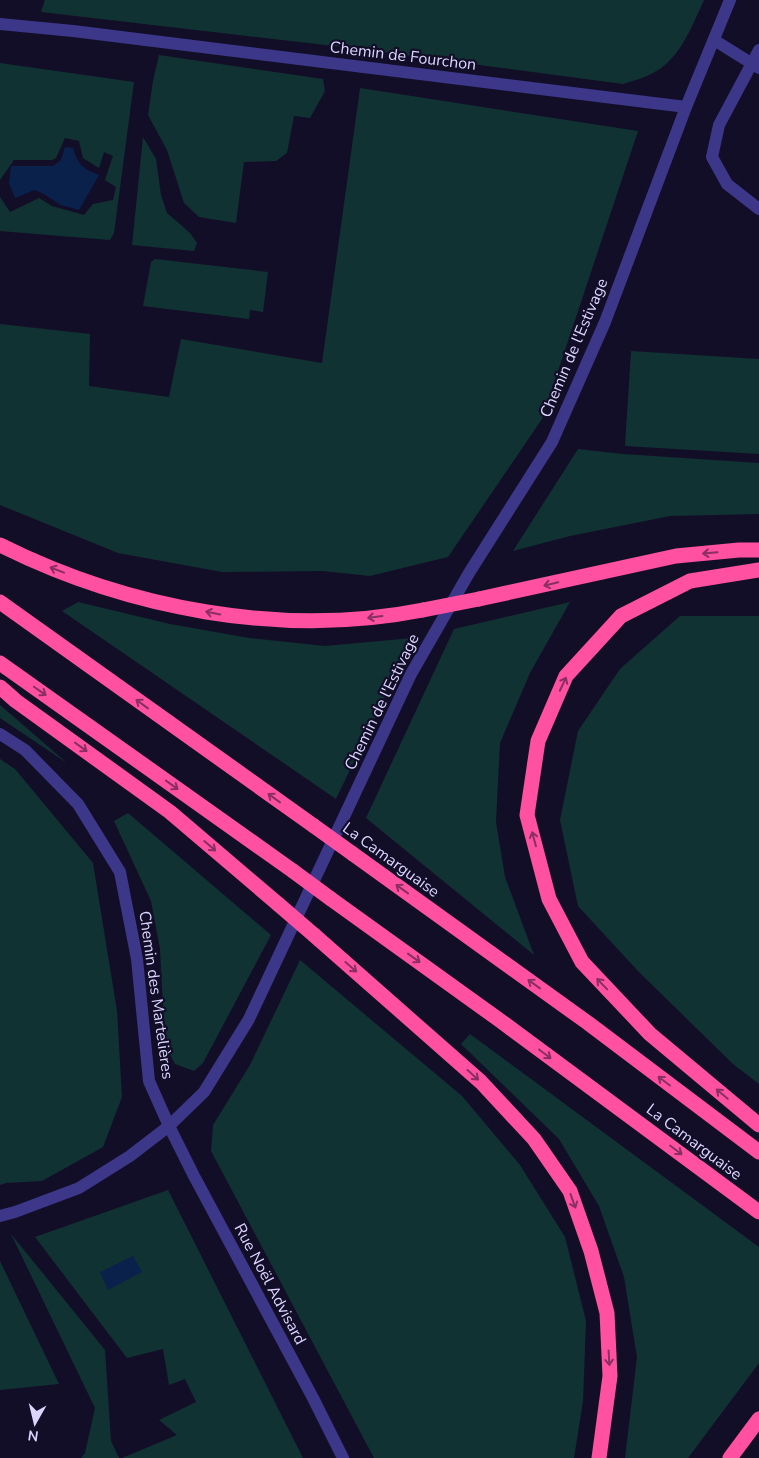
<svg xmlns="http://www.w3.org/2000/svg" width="759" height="1458" font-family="'Nunito Sans',sans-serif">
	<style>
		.green { fill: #113232 }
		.water { fill: #0a214c }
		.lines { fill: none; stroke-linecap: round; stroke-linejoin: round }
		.minor { stroke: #3c3789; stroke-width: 12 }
		.highway { stroke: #ff50a1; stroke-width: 15 }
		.highway-bridge { stroke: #ff50a1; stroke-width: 15 }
		.oneway { stroke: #892f64 }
		.labels { text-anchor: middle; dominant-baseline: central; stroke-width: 4.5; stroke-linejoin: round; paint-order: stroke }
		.street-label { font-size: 16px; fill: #dbd5ff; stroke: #130e28 }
	</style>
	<rect width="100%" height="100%" fill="#130e28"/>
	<g class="green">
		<path d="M45,0H704C691,28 679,62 649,75C641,79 631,81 623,84L343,47L41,12Z"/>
		<polygon points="159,55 323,79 325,91 310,118 294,116 287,153 276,161 244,162 236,223 199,217 184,203 167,150 148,115 153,81"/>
		<polygon points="0,63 134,82 114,233 110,240 0,231 0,197 10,212 39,198 52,206 84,215 93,204 113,200 116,187 105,180 113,156 104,152 99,168 83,158 79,141 65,138 56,158 52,160 14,160 0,180"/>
		<polygon points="360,88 638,131 542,419 448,557 370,576 323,571 222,572 118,553 0,505 0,324 90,334 89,386 169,397 181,339 322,363"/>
		<polygon points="143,137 156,159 161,195 167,213 190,233 197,243 194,251 132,245"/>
		<polygon points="155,259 268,272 263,312 250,310 249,319 143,306 151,262"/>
		<polygon points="631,351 759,359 759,454 625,446"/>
		<polygon points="578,449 623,454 759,463 759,514 670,516 570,536 513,551"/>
		<polygon points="78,602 170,624 249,638 325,646 413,638 336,799 62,611"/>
		<polygon points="570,602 530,673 500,743 496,822 505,877 534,955 366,818 454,629"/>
		<polygon points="680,616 759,616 759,1084 733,1064 639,972 578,906 560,820 578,731 620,669"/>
		<polygon points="0,705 67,763 0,718"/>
		<polygon points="0,759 15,769 93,863 117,1011 122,1097 103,1147 42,1181 6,1183 0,1185"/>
		<polygon points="128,813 271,935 203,1063 194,1071 175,1064 165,1045 160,949 151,901 114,821"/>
		<polygon points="300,960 462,1096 520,1165 565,1237 586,1321 583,1401 574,1458 374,1458 211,1151 213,1125 250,1065"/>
		<polygon points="470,1034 759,1247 759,1363 688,1458 625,1458 637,1357 624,1277 599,1206 559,1139 461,1044"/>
		<polygon points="168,1190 303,1458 122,1458 177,1435 159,1420 196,1402 185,1379 169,1385 163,1349 127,1358 35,1237"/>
		<polygon points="11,1234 105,1350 111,1441 119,1458 81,1458 85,1453 95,1408"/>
		<polygon points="0,1261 59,1384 0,1390"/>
	</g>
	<g class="water">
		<path d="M65,147L73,148C78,165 83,169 99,175L79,210L61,205L42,193L34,190L15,198L9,183L11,166H53L61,160Z"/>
		<polygon points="133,1256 142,1272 108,1290 100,1272"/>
	</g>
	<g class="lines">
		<g class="minor">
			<polyline points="0,24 73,31 686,107"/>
			<polyline points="714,40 759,68"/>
			<polyline points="759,50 719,125 712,157 727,184 759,209"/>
			<polyline points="0,734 25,750 78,804 120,872 137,959 149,1081 169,1126 194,1176 313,1398 343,1458"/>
			<polyline points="0,1216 15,1212 79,1188 130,1156 169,1126 204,1092 249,1019 411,674 469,573 552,442 605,322 686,107 730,0"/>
		</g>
		<g class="highway">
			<path d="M0,545C128,609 282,638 423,610"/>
			<polyline points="759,570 690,581 621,616 566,676 538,741 527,815 549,899 582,962 650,1034 759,1125"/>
			<polyline points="479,599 676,556 739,550 759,550"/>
			<polyline points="0,602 314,826"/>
			<polyline points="0,663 293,871"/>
			<polyline points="0,687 16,701 170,812 278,904"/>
			<polyline points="353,854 588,1023 759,1152"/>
			<polyline points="331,899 498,1019 759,1212"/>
			<polyline points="314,935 481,1082 534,1139 570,1191 591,1251 607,1313 610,1376 599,1458"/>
			<polyline points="730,1458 759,1419"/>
		</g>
		<g class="highway-bridge">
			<polyline points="423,610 479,599"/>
			<polyline points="314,826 353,854"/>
			<polyline points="293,871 331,899"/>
			<polyline points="278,904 314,935"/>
		</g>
	</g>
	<defs><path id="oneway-shaft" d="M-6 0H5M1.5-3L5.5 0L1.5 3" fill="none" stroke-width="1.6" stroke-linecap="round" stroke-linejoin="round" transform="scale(1.25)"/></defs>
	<g class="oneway">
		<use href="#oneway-shaft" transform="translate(710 553) rotate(175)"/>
		<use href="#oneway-shaft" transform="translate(57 570) rotate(-159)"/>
		<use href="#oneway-shaft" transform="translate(551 584) rotate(167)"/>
		<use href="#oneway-shaft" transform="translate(213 613) rotate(-169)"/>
		<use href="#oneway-shaft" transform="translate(375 617) rotate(173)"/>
		<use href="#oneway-shaft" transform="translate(563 684) rotate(-65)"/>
		<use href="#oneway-shaft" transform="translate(40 691) rotate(35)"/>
		<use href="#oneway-shaft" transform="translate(142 704) rotate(-144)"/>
		<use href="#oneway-shaft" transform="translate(81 747) rotate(36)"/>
		<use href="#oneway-shaft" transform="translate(172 785) rotate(36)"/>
		<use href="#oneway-shaft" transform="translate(274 798) rotate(-144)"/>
		<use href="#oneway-shaft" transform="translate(534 839) rotate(-105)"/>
		<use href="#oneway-shaft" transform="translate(210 846) rotate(41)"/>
		<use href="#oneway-shaft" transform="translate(402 889) rotate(-144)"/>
		<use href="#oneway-shaft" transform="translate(414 958) rotate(36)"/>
		<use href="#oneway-shaft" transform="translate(351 967) rotate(41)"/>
		<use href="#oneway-shaft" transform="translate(534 984) rotate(-144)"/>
		<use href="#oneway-shaft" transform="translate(602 984) rotate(-134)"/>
		<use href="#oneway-shaft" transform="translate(545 1054) rotate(37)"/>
		<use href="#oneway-shaft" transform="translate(473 1075) rotate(42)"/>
		<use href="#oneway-shaft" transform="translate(664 1081) rotate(-143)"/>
		<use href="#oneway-shaft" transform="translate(722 1094) rotate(-140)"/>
		<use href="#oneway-shaft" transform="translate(676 1150) rotate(37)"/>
		<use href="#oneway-shaft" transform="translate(573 1201) rotate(70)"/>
		<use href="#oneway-shaft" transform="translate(609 1358) rotate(87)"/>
	</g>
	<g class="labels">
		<g class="street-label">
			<text transform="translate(403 56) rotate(7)">Chemin de Fourchon</text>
			<text transform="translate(574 348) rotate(-67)">Chemin de l'Estivage</text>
			<text transform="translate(382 702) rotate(-64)">Chemin de l'Estivage</text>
			<text transform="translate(391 860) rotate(36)">La Camarguaise</text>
			<text transform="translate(156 995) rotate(82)">Chemin des Martelières</text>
			<text transform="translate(694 1142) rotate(37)">La Camarguaise</text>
			<text transform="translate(270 1284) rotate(62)">Rue Noël Advisard</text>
		</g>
	</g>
	<g transform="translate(35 1423) rotate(188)" stroke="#130e28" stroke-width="4" paint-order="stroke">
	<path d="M0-4L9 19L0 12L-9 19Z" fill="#dbd5ff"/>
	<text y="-8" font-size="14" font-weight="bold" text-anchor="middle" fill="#dbd5ff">N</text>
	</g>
</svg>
